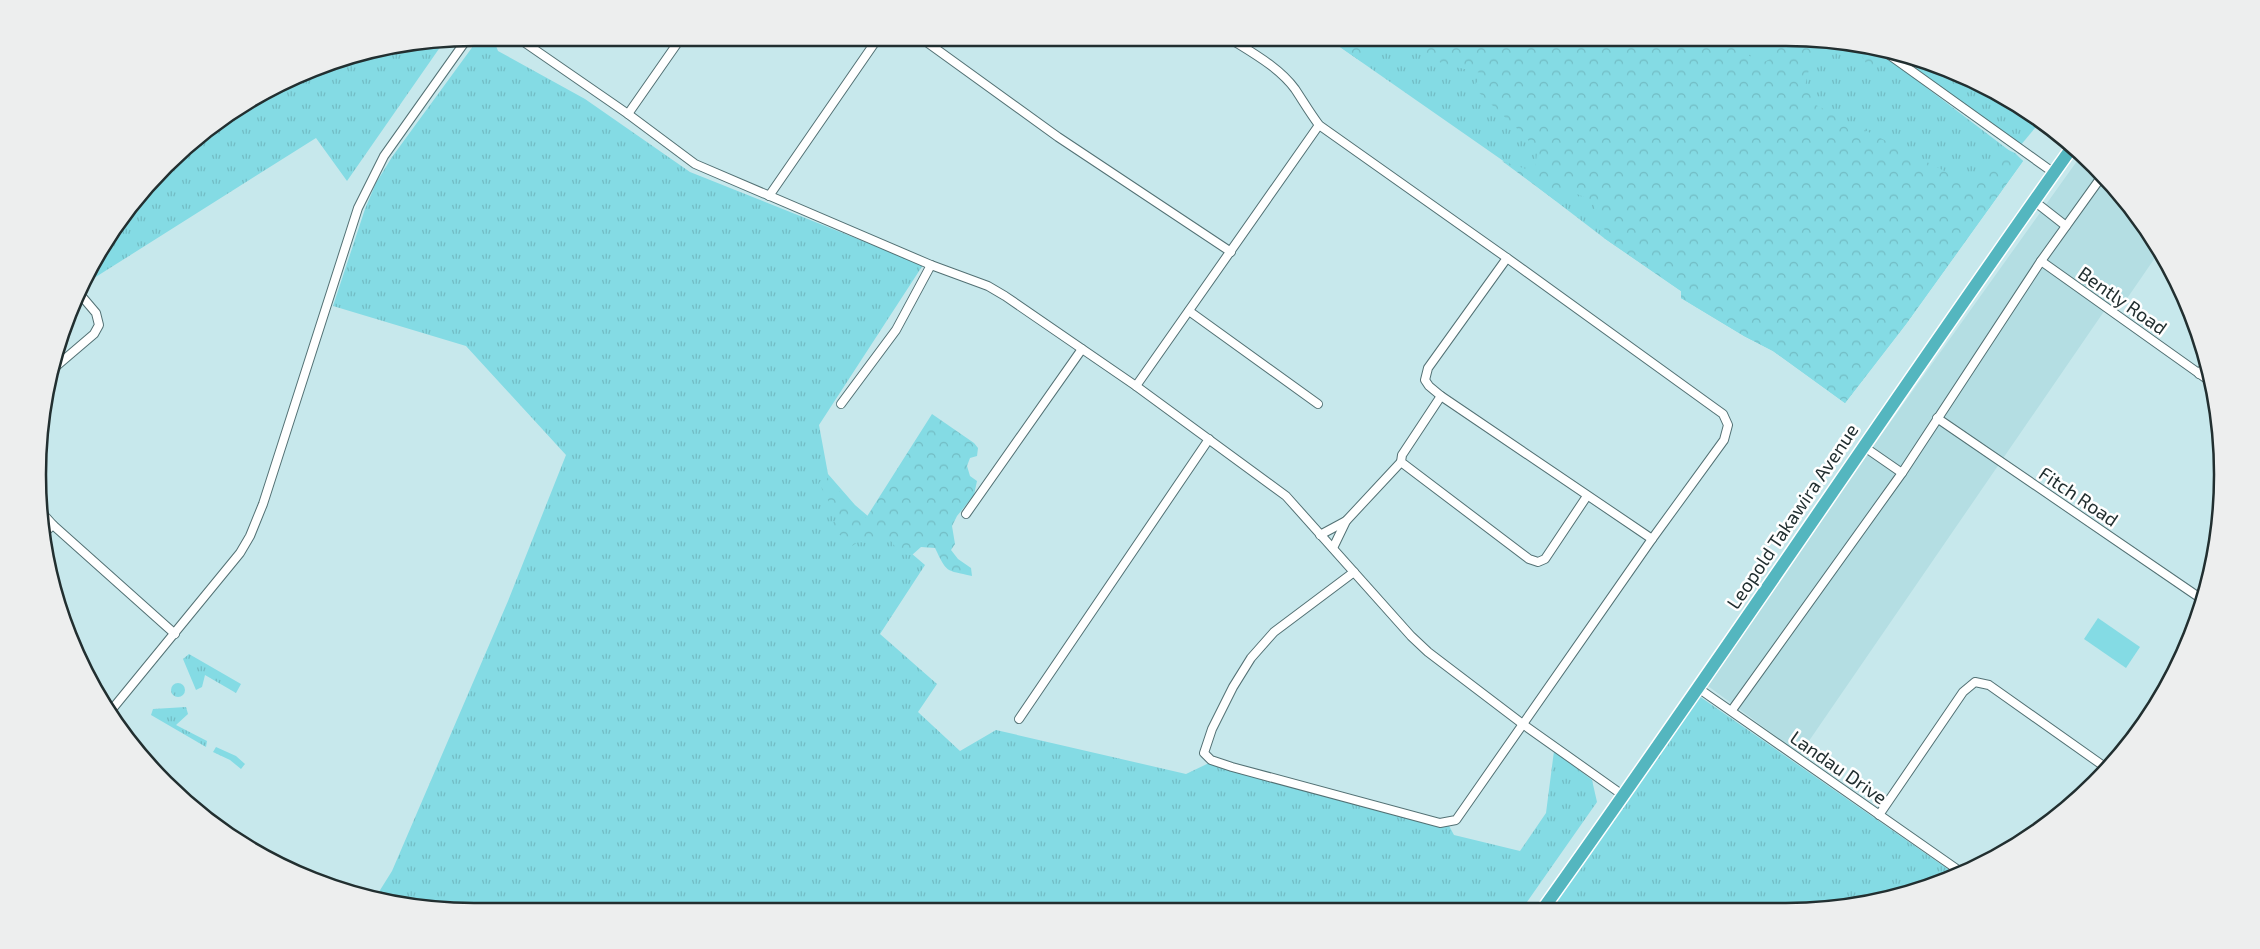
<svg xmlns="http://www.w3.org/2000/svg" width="2260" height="949" font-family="'Exo 2',sans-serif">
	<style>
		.built { fill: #b4dee3 }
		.grass { fill: url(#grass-tufts) }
		.forest { fill: url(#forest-crowns) }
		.pitch { fill: #84dbe4 }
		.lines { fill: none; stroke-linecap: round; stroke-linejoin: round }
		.minor-casing { stroke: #537174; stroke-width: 10 }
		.trunk-casing { stroke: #fff; stroke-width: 15 }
		.minor { stroke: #fff; stroke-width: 8 }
		.trunk { stroke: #54b6bf; stroke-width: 12 }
		.labels { text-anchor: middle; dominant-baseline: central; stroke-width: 5; stroke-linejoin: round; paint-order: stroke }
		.street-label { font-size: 19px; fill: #222f30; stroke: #fff }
		.rim { fill: none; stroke: #222f30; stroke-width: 2.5 }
	</style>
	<defs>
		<pattern id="grass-tufts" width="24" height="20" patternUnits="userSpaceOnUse" patternTransform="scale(1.25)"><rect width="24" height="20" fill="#84dbe4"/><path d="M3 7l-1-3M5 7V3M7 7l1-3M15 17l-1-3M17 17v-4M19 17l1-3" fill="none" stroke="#72bcc4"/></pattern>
		<pattern id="forest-crowns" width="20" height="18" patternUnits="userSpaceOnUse" patternTransform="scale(1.25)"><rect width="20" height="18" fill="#84dbe4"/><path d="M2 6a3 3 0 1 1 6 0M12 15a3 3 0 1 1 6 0" fill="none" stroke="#72bcc4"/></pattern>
	</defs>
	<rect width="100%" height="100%" fill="#c7e8ec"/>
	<polygon class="built" points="2082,154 2132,208 2159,252 2117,313 2107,307 1800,754 1704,683"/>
	<g class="grass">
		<polygon points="479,38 493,38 498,51 585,99 690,172 923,265 819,425 828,474 855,505 925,565 880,634 937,684 918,712 960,751 996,730 1186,774 1209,763 1448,824 1454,835 1520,851 1546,813 1554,751 1592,780 1597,802 1522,909 475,911 377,895 392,871 508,601 566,455 466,346 333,306 365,209 376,183 392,157"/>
		<polygon points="1327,38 1720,38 1726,41 1728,38 1785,38 1881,53 2023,161 1906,324 1845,403 1773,351 1744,336 1681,298 1681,291 1604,238 1502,160"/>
		<polygon points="443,43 347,181 316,138 83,285 96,256 187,146 256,96 334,61"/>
		<polygon points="1896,56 1926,61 2004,96 2040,122 2020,146"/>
		<polygon points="189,654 241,684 236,693 205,675 202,687 196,690 183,659"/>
		<circle cx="178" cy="690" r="7"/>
		<polygon points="1699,696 1955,874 1843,908 1549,909"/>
		<polygon points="186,707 188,714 176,725 207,741 206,747 151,715 153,709"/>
		<polygon points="216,747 236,756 245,764 241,769 230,760 213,752"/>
	</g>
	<g class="forest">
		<polygon points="1327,38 1378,38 1375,44 1362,62"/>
		<path d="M1407,38H1721L1745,51L1758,65L1770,59L1779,38L1822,43L1811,61L1805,86L1816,105L1962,180L1981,178L2006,149L2015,153L2023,161L1906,324L1845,403L1773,351L1744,336L1681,298V291L1604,238L1606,232L1597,216L1592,200L1569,191L1556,201L1502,161L1535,172L1537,153L1526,137L1474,88L1481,73C1454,66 1423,63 1407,38Z"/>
		<polygon points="1849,48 1881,53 1880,64 1870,69 1861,55"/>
		<path d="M932,414L974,443L978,448L977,456L970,458L967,466L970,476L977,481L974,495L957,516L952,526L955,544L951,550L958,559L971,568L972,576C945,570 947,573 935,548L921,547L912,555C900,556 895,546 888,537L881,536L869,543L858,542L846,550L841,545L842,536L835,533L833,523L837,518L819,483L826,476L853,507L866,518Z"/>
	</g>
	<polygon class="pitch" points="2098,618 2140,647 2126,668 2084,639"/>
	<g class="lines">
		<g class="minor-casing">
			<g id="minor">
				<polyline points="518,38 628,114 681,38"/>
				<polyline points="921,38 1058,137 1231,252"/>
				<path d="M1229,38C1251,52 1279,67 1295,89C1303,101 1310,113 1319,125L1507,258L1716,409L1723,414L1728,425L1724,440L1652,539L1456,820L1440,823L1232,767L1211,760L1204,753L1212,729L1233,687L1251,658L1274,632L1354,572"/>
				<polyline points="1888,54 2054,173"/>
				<polyline points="628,114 695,164 931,265 988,286 1005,296 1136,386 1286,496 1411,636 1428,652 1524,725 1624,796"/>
				<polyline points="769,196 878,38"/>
				<polyline points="2034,201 2066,226"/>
				<polyline points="1507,258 1428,368 1425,380 1429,386 1441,396 1652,539"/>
				<polyline points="2041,261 2211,382"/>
				<polyline points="1189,311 1318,404"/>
				<polyline points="53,369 94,334 99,325 96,313 79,293"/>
				<polyline points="2199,374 2208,362"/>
				<polyline points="1136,386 1319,125"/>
				<polyline points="1441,396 1402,455 1401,462 1529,559 1538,562 1545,559 1587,496"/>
				<polyline points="841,404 896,330 931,265"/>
				<polyline points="1937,418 2203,600"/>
				<polyline points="1863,446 1902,473"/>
				<polyline points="966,514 1082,349"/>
				<polyline points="44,515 53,525 175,634"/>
				<polyline points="45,532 53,525"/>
				<polyline points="1320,535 1346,521"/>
				<polyline points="1333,548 1346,521 1401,462"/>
				<polyline points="1698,688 1961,872"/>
				<polyline points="1732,710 1902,473 2041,261 2102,176"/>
				<polyline points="109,713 240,553 250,536 263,504 358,208 384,156 467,39"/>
				<polyline points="1019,719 1209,439"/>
				<polyline points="1879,815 1963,692 1975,682 1989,685 2105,767"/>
			</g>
		</g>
		<g class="trunk-casing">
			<path id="trunk" d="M1543,909C1723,657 1894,398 2073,146"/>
		</g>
		<use href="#minor" class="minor"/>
		<use href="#trunk" class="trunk"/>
	</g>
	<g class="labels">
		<g class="street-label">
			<text transform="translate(2123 300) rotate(35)">Bently Road</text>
			<text transform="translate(2079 496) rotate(34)">Fitch Road</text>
			<text transform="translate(1792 516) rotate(-56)">Leopold Takawira Avenue</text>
			<text transform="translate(1839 767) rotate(35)">Landau Drive</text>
		</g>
	</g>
	<path d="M0 0H2260V949H0ZM474 46H1786A428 428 0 0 1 2214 474V475A428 428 0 0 1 1786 903H474A428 428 0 0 1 46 475V474A428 428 0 0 1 474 46Z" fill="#edeeee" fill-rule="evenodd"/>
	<path class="rim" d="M474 46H1786A428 428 0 0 1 2214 474V475A428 428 0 0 1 1786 903H474A428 428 0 0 1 46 475V474A428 428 0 0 1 474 46Z"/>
</svg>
